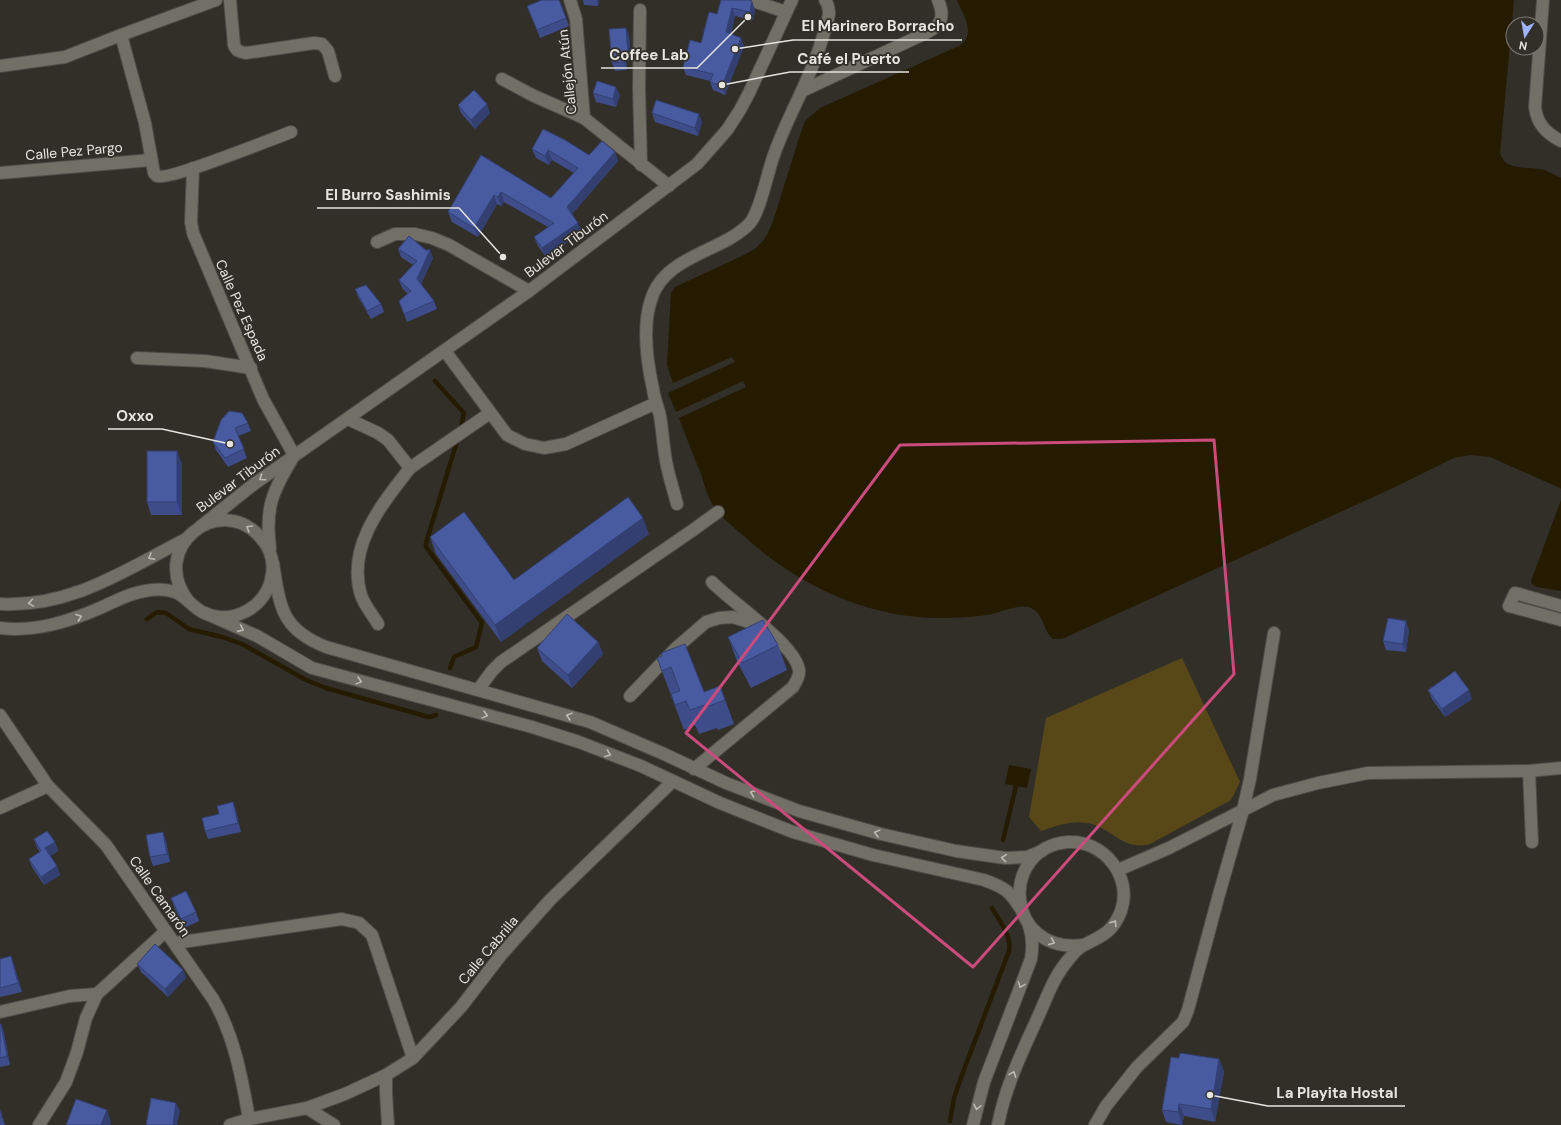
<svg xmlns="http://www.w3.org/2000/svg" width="1561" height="1125" font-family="'DM Sans',sans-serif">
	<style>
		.green { fill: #584818 }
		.water { fill: #241b00 }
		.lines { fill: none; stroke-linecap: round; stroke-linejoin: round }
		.stream { stroke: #241b00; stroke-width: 4.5 }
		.minor-casing { stroke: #4f4c47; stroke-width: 14 }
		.minor { stroke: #726f67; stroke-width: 12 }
		.wall { fill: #3e4d8a }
		.shaded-wall { fill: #323f70 }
		.building { fill: #485aa0; stroke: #323f70 }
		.oneway { stroke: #bdbbb5 }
		.marked { fill: none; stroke: #cb4b7c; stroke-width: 3; stroke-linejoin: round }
		.labels { text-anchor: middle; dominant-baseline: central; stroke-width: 3.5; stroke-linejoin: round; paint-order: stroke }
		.street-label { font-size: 14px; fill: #e5e4df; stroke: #322f29 }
		.leader { fill: none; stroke: #e5e4df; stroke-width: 1.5 }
		.callout-dot { fill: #e5e4df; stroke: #322f29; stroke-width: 1.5 }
		.callout-label { font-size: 15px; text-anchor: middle; font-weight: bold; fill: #e5e4df; stroke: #322f29; stroke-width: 3.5; stroke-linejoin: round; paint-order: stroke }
	</style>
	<rect width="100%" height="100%" fill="#322f29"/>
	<path class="green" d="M1182,658L1240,782L1231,800L1150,844C1121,851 1112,827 1087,823C1071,820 1056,826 1041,831L1029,817L1046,718Z"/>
	<g class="water">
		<path d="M957,0H1514L1500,153C1505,172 1529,166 1544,170C1550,172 1555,175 1561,178V489L1560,488L1490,457L1470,455L1454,458L1393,488L1062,639H1053C1043,631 1044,614 1031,608C1018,603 1000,613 987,615C973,617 959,618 944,618C870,619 800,587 745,537C732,526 718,515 710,500C706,492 704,483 701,474C693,455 686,437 679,418L746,387L743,381L676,412L668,393L735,362L732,357L673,383L667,365L671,293L675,287L744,255L755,249L763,241L768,233L773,221L800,135L805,121L820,108L961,45C976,32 963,15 957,0Z"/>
		<polygon points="1561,500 1561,591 1537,587 1532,584 1531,581"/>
		<polygon points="1009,765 1031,769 1027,788 1005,784"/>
	</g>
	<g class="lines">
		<g class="stream">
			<polyline points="435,381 464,413 460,431"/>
			<polyline points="147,619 157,612 166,613 189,629 222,637 242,644 306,680 326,688 429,717 436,715"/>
			<polyline points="450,668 454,657 476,647 482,623 426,547 426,543 458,438"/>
			<polyline points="1003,840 1016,786"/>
			<path d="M950,1121L954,1098L963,1072L1009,951C1012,935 999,921 992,908"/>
		</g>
		<g class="minor-casing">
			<g id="minor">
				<path d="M230,0L234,45C236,51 240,52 246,53L314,43L322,44L328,51L335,76"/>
				<polyline points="570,0 576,19 584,118 669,186"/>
				<polyline points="750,0 786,12"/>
				<path d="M1543,0L1535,107C1537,124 1546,133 1561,141"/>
				<polyline points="640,10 639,88 641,165"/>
				<path d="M121,35L145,123L154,173L157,176C168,181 272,139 291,132"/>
				<polyline points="0,66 65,57 121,35 216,0"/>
				<polyline points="502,79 534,96 584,118"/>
				<path d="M802,91L926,33C942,25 945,17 938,0"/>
				<polyline points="193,168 191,222 193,233 263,399 294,455"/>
				<polyline points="0,173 151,160"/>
				<polyline points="377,242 395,234 415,234 432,238 449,245 529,291"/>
				<polyline points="445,351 507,435 525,444 544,448 566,444 656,403"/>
				<polyline points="137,358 205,361 251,368"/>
				<polyline points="348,419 378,433 388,440 410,468 490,413"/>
				<path d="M677,504C673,488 667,471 665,455C663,442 662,428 660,416C658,407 654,398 653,389C647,362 642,327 651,300C661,265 700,255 729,239C737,234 744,230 750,223C761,210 768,169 775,152C788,116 808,83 820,46C823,36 827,25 829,14C829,9 828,4 825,0"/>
				<polyline points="200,527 254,484 529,291 697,164 727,130 740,110 749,93 792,0"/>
				<path d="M270,548C265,509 272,492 292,459"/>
				<path d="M273,563C280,607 281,629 326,647L590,722L664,754L726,783L799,811L881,834L956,851L1005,858L1027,857L1042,851"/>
				<path d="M0,604C71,608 125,570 186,539"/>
				<polyline points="1561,606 1515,593 1509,606 1561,620"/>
				<path d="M205,613L257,636L312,668L532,727L579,742L641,766L720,803L793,832L873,855L984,880C1006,888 1010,891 1022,911"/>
				<path d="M378,624C373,615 364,605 361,595C346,546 383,503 410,468"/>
				<path d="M0,628C35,632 68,622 100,608C114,602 129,593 145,591C155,589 165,589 175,592C186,596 193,608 204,613C234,626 268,606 272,574C274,561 270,548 261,538C221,490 146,548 189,602"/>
				<polyline points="478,690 492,671 501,662 693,530 718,512"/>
				<polyline points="630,696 676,648 706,622 719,618 733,617 758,625"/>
				<path d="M0,715L48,786L106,845L213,999C234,1035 242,1078 249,1119"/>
				<path d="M694,769L793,687C796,681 800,677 799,670C795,644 732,603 712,582"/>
				<polyline points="1529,771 1532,842"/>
				<polyline points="0,808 48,786"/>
				<polyline points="1118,870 1169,848 1273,795 1318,783 1368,773 1529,771 1561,768"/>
				<polyline points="175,943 342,919 359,923 372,935 413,1058"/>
				<polyline points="0,1012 70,996 97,994"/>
				<polyline points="386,1075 386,1093 388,1125"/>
				<polyline points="307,1108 334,1125"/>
				<polyline points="39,1125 66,1082 77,1052 86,1018 97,994 166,931"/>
				<polyline points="230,1125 249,1119 307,1108 345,1094 386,1075 413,1058 461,1007 501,955 550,900 673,781"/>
				<path d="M973,1125L984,1082L1031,959C1033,947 1033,937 1029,926"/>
				<path d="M998,1125C1005,1087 1022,1052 1038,1017C1047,997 1054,976 1069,959C1073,954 1078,948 1084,945C1102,936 1113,932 1121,911C1133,877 1104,840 1068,842C998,848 1005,955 1083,945"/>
				<polyline points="1095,1125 1106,1106 1137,1067 1183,1022 1188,1010 1218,898 1243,810 1250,779 1274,633"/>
			</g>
		</g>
		<use href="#minor" class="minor"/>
	</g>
	<g class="wall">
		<polygon points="559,0 569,26 540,38 527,6"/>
		<polygon points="583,0 599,0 598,6 584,5"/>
		<polygon points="721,0 755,10 753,20 735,16 731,34 744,46 725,95 713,90 710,82 710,81 686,75 683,67 701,43 717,14"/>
		<polygon points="626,28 629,36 631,61 626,61 627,70 615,71 612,63"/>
		<polygon points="593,93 620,95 616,107 596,102"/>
		<polygon points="458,105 490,113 475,129 461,113"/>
		<polygon points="652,113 702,122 698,136 655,122"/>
		<polygon points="532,149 589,155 615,152 618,161 572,214 582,232 546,257 538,246 534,237 548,227 504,202 501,206 497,204 478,237 452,222 448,212 481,155 551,198 574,173 552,160 549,165 536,158"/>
		<polygon points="398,249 433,258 421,284 434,301 437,309 407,322 399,301 408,294 402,288 399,280 413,265 401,257"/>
		<polygon points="355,289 381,304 384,312 371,319 358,297"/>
		<polygon points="221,420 248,423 251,431 238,436 247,458 228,467 216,450 213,442"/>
		<polygon points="182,464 182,515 151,515 147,502"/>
		<polygon points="649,534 501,642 436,554 430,537 514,580"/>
		<polygon points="1409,630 1406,652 1386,650 1383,641"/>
		<polygon points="728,637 778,645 787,670 751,688 737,661"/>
		<polygon points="598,642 603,654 572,688 542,661 537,648"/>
		<polygon points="657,658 704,692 720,686 734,724 718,730 717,728 699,734 695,725 684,730"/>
		<polygon points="1428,690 1472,699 1445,717 1432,699"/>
		<polygon points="233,802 236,811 241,832 208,839 205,831 219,814"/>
		<polygon points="34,839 55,842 58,851 50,856 60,875 44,885 32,867 29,859 40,852 37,848"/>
		<polygon points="166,841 170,862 153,866 150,857"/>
		<polygon points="171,898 196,912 199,921 184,928 174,907"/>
		<polygon points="11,956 14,965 22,992 0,997 0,959"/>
		<polygon points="137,964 183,970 186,978 168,997 141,972"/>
		<polygon points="0,1024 1,1024 4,1033 10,1065 0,1067"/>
		<polygon points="1179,1058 1219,1059 1224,1072 1215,1122 1184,1116 1182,1125 1166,1122 1162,1110"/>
		<polygon points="0,1110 5,1125 0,1125"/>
	</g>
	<g class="shaded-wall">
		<polygon points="596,0 599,0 598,6"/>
		<polygon points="752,1 755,10 753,20 750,12"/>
		<polygon points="732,8 735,16 729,40 726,32"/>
		<polygon points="626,28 629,36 631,61 628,52"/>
		<polygon points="741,38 744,46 725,95 722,86"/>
		<polygon points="623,53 626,61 627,70 624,62"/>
		<polygon points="616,87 620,95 616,107 613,99"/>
		<polygon points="487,104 490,113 475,129 471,120"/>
		<polygon points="699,114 702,122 698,136 695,128"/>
		<polygon points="548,150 552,160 549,165 545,156"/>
		<polygon points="615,152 618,161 570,216 567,207"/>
		<polygon points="501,192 504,202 501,206 498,197"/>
		<polygon points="494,195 497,204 478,237 474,228"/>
		<polygon points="578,223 582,232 546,257 542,248"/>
		<polygon points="430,250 433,258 419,287 417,279"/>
		<polygon points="177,451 182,464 182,515 177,502"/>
		<polygon points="643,518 649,534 501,642 495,625"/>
		<polygon points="1406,621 1409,630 1406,652 1403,644"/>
		<polygon points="598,642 603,654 572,688 568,675"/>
		<polygon points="1469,690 1472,699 1445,717 1442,709"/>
		<polygon points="233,802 236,811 241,832 238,823"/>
		<polygon points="163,832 166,841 170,862 167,854"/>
		<polygon points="55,842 58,851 48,857 45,848"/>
		<polygon points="57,866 60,875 44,885 41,877"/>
		<polygon points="11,956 14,965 22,992 18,983"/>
		<polygon points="183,970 186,978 168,997 165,989"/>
		<polygon points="1,1024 4,1033 10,1065 7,1056"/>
		<polygon points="1219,1059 1224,1072 1215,1122 1211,1109"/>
		<polygon points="176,1103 180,1111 177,1125 173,1125"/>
		<polygon points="1179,1104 1184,1116 1182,1125 1178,1112"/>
		<polygon points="107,1110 111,1122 110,1125 101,1125"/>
	</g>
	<g class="building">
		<polygon points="542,0 559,0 566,18 537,30 527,6"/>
		<polygon points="721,0 749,0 752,1 750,12 732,8 726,32 741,38 722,86 710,82 713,74 683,67 690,40 701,43 709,12 717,14"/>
		<polygon points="626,28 628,52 623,53 624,62 612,63 609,29"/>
		<polygon points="597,81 616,87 613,99 593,93"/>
		<polygon points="474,90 487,104 471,120 458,105"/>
		<polygon points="656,100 699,114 695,128 652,113"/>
		<polygon points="543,129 565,140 589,155 602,141 615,152 567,207 578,223 542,248 534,237 554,223 501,192 498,197 494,195 474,228 448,212 481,155 551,198 578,168 548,150 545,156 532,149"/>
		<polygon points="409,236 427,251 428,249 430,250 417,279 434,301 404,314 399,301 411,291 399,280 417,261 398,249"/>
		<polygon points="366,285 381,304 367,311 355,289"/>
		<polygon points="229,411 242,413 248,423 235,428 244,449 225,458 213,442 221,420"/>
		<rect x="147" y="451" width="30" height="51"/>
		<polygon points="628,497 643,518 495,625 430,537 464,512 514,580"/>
		<polygon points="567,614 598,642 568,675 537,648"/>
		<polygon points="1388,618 1406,621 1403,644 1383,641"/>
		<polygon points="763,620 778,645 742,663 728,637"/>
		<polygon points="685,644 704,692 720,686 725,700 709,706 708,704 690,710 686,701 675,705 671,694 680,691 671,667 662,671 657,658 662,656 661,653"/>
		<polygon points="1455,671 1469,690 1442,709 1428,690"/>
		<polygon points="233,802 238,823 205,831 202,818 219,814 217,806"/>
		<polygon points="47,831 55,842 45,848 57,866 41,877 29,859 41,851 34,839"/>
		<polygon points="163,832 167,854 150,857 146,835"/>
		<polygon points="186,891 196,912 181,919 171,898"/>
		<polygon points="155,944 183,970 165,989 137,964"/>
		<polygon points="11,956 18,983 0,988 0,959"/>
		<polygon points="0,1024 1,1024 7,1056 0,1058"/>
		<polygon points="1180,1053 1219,1059 1211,1109 1179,1104 1178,1112 1162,1110 1171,1057 1179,1058"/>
		<polygon points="151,1098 176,1103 173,1125 146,1125"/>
		<polygon points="76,1099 107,1110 101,1125 66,1125"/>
		<polygon points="0,1110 2,1116 0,1117"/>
	</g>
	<defs><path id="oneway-chevron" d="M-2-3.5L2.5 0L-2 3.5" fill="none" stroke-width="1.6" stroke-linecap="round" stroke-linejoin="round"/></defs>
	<g class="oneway">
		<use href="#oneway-chevron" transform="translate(262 478) rotate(145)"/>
		<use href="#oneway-chevron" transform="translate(249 528) rotate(-149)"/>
		<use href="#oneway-chevron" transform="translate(151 557) rotate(151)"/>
		<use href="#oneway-chevron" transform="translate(31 603) rotate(171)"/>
		<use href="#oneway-chevron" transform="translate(79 617) rotate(-20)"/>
		<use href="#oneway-chevron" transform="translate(241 629) rotate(24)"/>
		<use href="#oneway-chevron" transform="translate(359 681) rotate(15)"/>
		<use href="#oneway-chevron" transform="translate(485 715) rotate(15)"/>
		<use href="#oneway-chevron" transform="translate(569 716) rotate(-164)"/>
		<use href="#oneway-chevron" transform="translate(608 754) rotate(21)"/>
		<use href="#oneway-chevron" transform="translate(753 793) rotate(-159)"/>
		<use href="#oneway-chevron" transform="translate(877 833) rotate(-165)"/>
		<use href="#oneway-chevron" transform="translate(1004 858) rotate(-175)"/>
		<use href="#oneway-chevron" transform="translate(1114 923) rotate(-58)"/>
		<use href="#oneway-chevron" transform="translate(1052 942) rotate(22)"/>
		<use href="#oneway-chevron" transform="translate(1021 985) rotate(111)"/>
		<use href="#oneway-chevron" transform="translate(1013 1074) rotate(-70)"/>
		<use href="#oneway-chevron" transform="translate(977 1107) rotate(102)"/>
	</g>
	<path class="marked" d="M1214,440L1234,674L973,967L686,733L900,445Z"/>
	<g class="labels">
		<g class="street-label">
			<text transform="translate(567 72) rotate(-96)">Callejón Atún</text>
			<text transform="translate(74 151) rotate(-5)">Calle Pez Pargo</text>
			<text transform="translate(566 244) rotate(-37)">Bulevar Tiburón</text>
			<text transform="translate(242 310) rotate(66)">Calle Pez Espada</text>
			<text transform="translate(238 479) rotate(-37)">Bulevar Tiburón</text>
			<text transform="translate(160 896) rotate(55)">Calle Camarón</text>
			<text transform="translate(488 950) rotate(-50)">Calle Cabrilla</text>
		</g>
	</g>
	<path class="leader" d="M735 49L793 40H962M748 17L697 68H601M722 85L790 72H909M503 257L459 208H317M230 444L162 429H108M1210 1095L1268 1106H1405"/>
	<g class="callout-dot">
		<circle cx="735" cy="49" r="4"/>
		<circle cx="748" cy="17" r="4"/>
		<circle cx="722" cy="85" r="4"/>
		<circle cx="503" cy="257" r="4"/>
		<circle cx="230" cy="444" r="4"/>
		<circle cx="1210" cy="1095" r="4"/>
	</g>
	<g class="callout-label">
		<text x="878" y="31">El Marinero Borracho</text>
		<text x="649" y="60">Coffee Lab</text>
		<text x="849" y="64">Café el Puerto</text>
		<text x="388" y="200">El Burro Sashimis</text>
		<text x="135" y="421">Oxxo</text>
		<text x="1337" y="1098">La Playita Hostal</text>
	</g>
	<g transform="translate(1525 36) rotate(191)"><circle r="19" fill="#322f29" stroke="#7a7772"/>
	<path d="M0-3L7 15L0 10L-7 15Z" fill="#9eb4fd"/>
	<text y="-6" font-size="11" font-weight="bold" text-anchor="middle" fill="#e5e4df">N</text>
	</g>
</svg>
